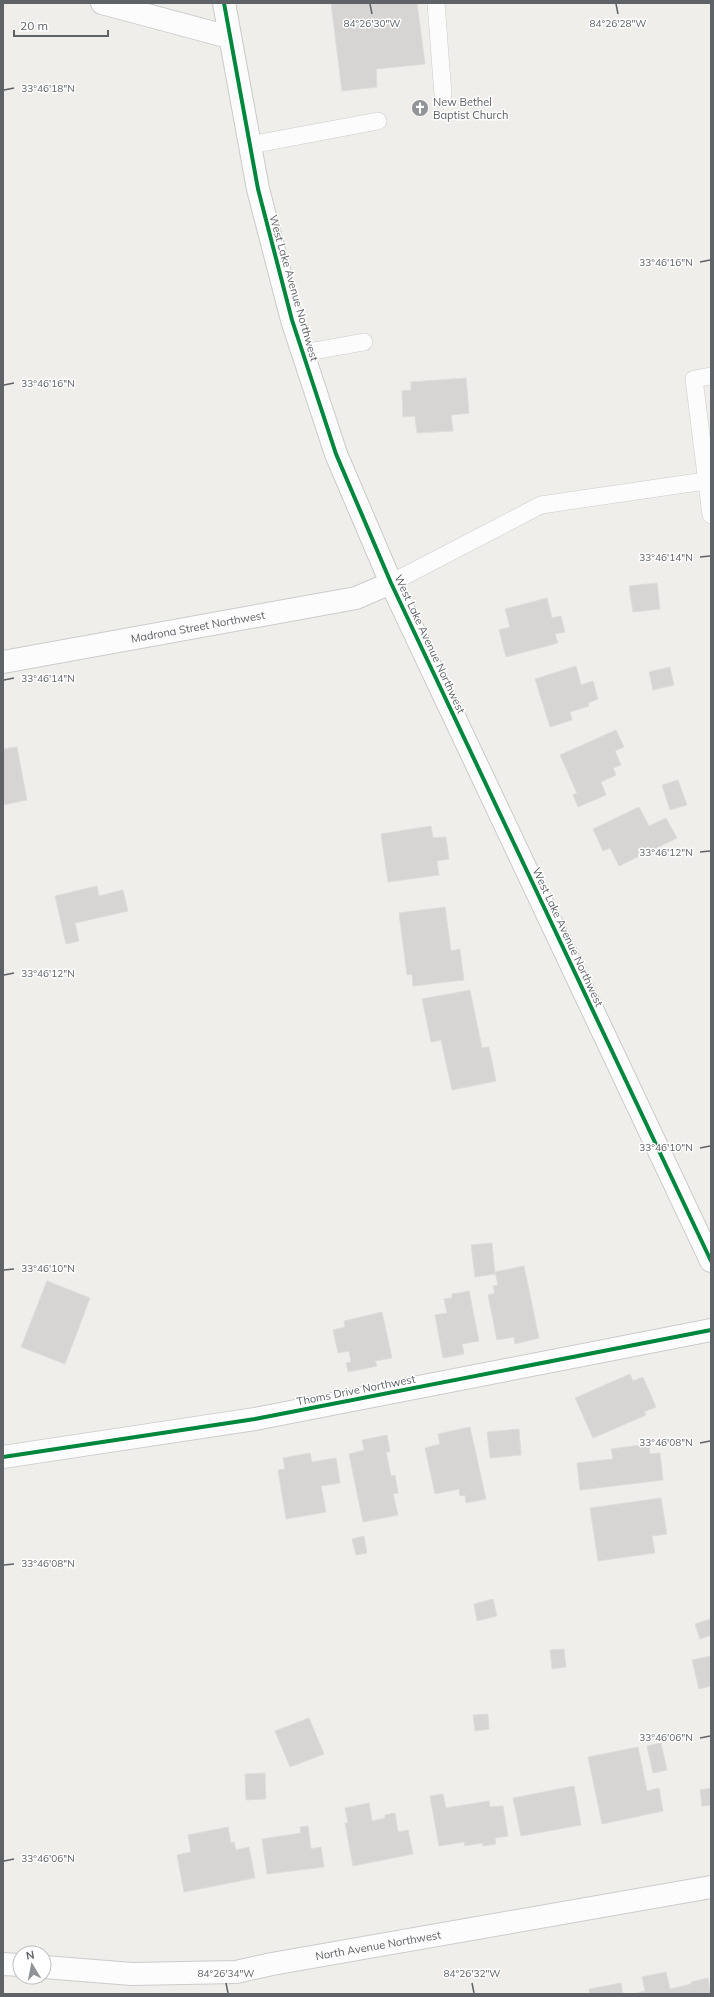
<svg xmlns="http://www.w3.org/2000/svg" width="714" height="1997" font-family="Mulish,sans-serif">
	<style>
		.building { fill: #d6d5d3; stroke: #deddd9 }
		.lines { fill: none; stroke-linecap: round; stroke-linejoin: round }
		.lane-casing { stroke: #cbcccc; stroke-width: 18 }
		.street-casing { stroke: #cbcccc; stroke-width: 24 }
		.secondary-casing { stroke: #cacacb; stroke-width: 24 }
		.lane { stroke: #fdfcfc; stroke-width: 17 }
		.street { stroke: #fdfcfc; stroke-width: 22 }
		.secondary { stroke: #fdfcfc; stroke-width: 22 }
		.cycleway-casing { stroke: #fff; stroke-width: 6 }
		.cycleway { stroke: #00873e; stroke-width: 4 }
		.ticks { fill: none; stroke: #5f6368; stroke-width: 1.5 }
		.labels { text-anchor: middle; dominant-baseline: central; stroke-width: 3; stroke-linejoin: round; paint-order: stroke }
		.poi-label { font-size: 11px; fill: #5f6368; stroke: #fff; text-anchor: start }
		.street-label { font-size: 11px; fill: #5f6368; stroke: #fff }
		.ticks-label { font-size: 10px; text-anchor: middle; fill: #5f6368; stroke: #fff; stroke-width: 3; stroke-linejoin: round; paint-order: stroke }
	</style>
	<rect width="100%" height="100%" fill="#efeeea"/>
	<g class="building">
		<polygon points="331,3 417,3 425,64 376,69 377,87 342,91"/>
		<polygon points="466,378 469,413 451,415 453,431 417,433 415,416 403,417 402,391 411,390 411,382"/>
		<polygon points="657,583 660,609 633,612 629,586"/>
		<polygon points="547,598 552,618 561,616 565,632 555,634 558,643 506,657 499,630 510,627 505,609"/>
		<polygon points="576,666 581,685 593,681 598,699 588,703 589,706 570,712 572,720 550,727 535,679"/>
		<polygon points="670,667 674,685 653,690 649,672"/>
		<polygon points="616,730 624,747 615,751 621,765 613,768 616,775 601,782 606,795 578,807 573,795 577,793 560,755"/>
		<polygon points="17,747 27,800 3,805 3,749"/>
		<polygon points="678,780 687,805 670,810 662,785"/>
		<polygon points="639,807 649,826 666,818 677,838 619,866 610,848 603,851 593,829"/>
		<polygon points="431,826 433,838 446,837 449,859 437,861 439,875 388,882 381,834"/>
		<polygon points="97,886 99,896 123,890 128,911 75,923 79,941 66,944 55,896"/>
		<polygon points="445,907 451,951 460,949 464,980 413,986 412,974 407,975 399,913"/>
		<polygon points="470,990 482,1048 489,1047 496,1081 452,1090 441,1040 431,1042 422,999"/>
		<polygon points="492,1243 495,1274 475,1277 471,1245"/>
		<polygon points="524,1266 539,1338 515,1344 514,1337 497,1340 488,1295 495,1293 493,1286 498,1285 495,1272"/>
		<polygon points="47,1281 90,1298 65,1364 21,1347"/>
		<polygon points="469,1291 479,1341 462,1344 464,1354 443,1358 435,1315 447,1313 444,1299 452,1298 452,1294"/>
		<polygon points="382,1312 392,1358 375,1361 377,1366 348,1372 346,1363 351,1362 349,1351 338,1353 333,1330 345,1327 344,1321"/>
		<polygon points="630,1374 633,1381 643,1377 656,1407 644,1412 646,1415 593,1438 575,1398"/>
		<polygon points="470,1427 486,1499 466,1503 465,1495 460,1496 459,1489 435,1494 425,1448 440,1444 438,1434"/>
		<polygon points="519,1429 521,1455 490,1458 487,1432"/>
		<polygon points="387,1435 390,1452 386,1452 391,1476 395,1475 398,1493 393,1494 398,1515 363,1522 349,1454 364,1450 362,1440"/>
		<polygon points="649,1444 650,1454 660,1453 663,1480 580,1490 577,1463 613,1459 611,1449"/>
		<polygon points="310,1453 312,1462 336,1458 340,1483 321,1486 326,1512 286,1519 278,1470 285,1469 283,1458"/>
		<polygon points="661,1498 667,1534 652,1536 655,1553 598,1561 590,1508"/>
		<polygon points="364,1536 367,1553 356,1555 352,1539"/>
		<polygon points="493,1599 497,1616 477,1621 474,1604"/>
		<polygon points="711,1619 711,1635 700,1639 695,1624"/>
		<polygon points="564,1649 566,1667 552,1669 550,1650"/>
		<polygon points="711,1656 711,1686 699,1689 692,1660"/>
		<polygon points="488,1714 489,1729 475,1731 473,1715"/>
		<polygon points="309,1718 324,1754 290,1767 275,1731"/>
		<polygon points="661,1743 667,1770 653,1773 647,1746"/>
		<polygon points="638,1747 647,1791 659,1788 663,1811 602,1824 588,1757"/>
		<polygon points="265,1773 266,1799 246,1800 245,1774"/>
		<polygon points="574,1786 581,1825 521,1836 513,1798"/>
		<polygon points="711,1788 711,1805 702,1806 700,1790"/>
		<polygon points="443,1794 446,1808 489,1801 490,1807 503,1806 508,1836 495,1838 496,1844 483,1846 482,1843 465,1846 464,1842 439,1846 430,1796"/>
		<polygon points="369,1803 372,1821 385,1818 385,1815 395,1813 398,1832 408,1830 413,1854 353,1866 345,1823 348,1823 345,1808"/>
		<polygon points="308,1826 311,1849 321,1847 324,1867 267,1874 262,1839 301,1833 300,1827"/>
		<polygon points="228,1827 231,1843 234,1842 236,1850 249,1847 255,1878 184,1892 177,1855 191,1852 188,1835"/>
		<polygon points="666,1972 670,1989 691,1984 691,1982 708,1978 711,1994 637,1994 637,1993 645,1991 642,1977"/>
		<polygon points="621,1983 623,1994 590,1994 589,1989"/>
	</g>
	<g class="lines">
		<g class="lane-casing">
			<g id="lane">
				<polyline points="436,3 443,95"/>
				<polyline points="250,145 378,121"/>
				<polyline points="302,353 364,342"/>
				<polyline points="711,376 694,379 711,515"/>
				<polyline points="391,583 541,505 705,481"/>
			</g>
		</g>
		<g class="street-casing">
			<g id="street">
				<polyline points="102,3 229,37"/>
				<path id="s1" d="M3,662L356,598L391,583"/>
				<polyline points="3,1457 255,1419 711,1330"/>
				<polyline points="3,1964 20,1965"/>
				<path id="s2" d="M44,1967L132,1974L236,1972L272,1964L711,1887"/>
			</g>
		</g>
		<g class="secondary-casing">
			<polyline id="secondary" points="224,3 258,189 292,320 336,454 391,583 711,1261"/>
		</g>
		<use href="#lane" class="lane"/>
		<use href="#street" class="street"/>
		<use href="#secondary" class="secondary"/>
		<g class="cycleway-casing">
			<g id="cycleway">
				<polyline points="224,3 258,189 292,320 336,454 391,583 711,1261"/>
				<polyline points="3,1457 255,1419 711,1330"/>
			</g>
		</g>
		<use href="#cycleway" class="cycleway"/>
	</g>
	<path class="ticks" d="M370,4L372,14M616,4L618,14M4,90L14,88M700,262L710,260M4,385L14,383M700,557L710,556M4,680L14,678M700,852L710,851M4,975L14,973M700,1148L710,1146M4,1270L14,1269M700,1443L710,1441M4,1565L14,1564M700,1738L710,1736M4,1861L14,1859M226,1983L228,1993M472,1983L474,1993"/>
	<defs>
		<g id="church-disc" transform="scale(0.9)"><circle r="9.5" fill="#919496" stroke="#fff"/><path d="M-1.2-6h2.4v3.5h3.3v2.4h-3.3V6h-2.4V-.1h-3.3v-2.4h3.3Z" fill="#fff"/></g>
	</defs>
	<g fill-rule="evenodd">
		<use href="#church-disc" x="420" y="108"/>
	</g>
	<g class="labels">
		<g class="poi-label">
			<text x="433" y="102">New Bethel<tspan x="433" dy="13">Baptist Church</tspan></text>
		</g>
		<g class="street-label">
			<text transform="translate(294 288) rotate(74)">West Lake Avenue Northwest</text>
			<text stroke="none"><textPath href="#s1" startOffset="198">Madrona Street Northwest</textPath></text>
			<text transform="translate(430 644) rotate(65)">West Lake Avenue Northwest</text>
			<text transform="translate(568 937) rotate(65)">West Lake Avenue Northwest</text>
			<text transform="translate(356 1390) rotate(-11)">Thoms Drive Northwest</text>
			<text stroke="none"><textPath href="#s2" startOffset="337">North Avenue Northwest</textPath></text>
		</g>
	</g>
	<g class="ticks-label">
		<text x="372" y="27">84°26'30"W</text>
		<text x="618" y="27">84°26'28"W</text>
		<text x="48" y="92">33°46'18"N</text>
		<text x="666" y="266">33°46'16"N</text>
		<text x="48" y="387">33°46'16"N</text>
		<text x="666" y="561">33°46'14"N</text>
		<text x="48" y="682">33°46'14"N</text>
		<text x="666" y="856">33°46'12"N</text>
		<text x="48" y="977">33°46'12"N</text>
		<text x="666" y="1151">33°46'10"N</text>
		<text x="48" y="1272">33°46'10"N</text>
		<text x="666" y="1446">33°46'08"N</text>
		<text x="48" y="1567">33°46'08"N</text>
		<text x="666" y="1741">33°46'06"N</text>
		<text x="48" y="1862">33°46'06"N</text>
		<text x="226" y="1977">84°26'34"W</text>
		<text x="472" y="1977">84°26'32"W</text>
	</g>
	<rect width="714" height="1997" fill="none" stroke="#5f6368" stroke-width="8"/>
	<g transform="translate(32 1965) rotate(350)"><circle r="19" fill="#ffffff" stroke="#bfc1c3"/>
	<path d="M0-3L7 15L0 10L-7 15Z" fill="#919496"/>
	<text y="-6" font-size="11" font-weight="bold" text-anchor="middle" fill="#5f6368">N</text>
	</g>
	<path d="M14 30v6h94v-6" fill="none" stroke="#5f6368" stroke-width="2"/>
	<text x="20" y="30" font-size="12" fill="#5f6368" stroke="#ffffff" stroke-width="3" paint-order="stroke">20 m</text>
</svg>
